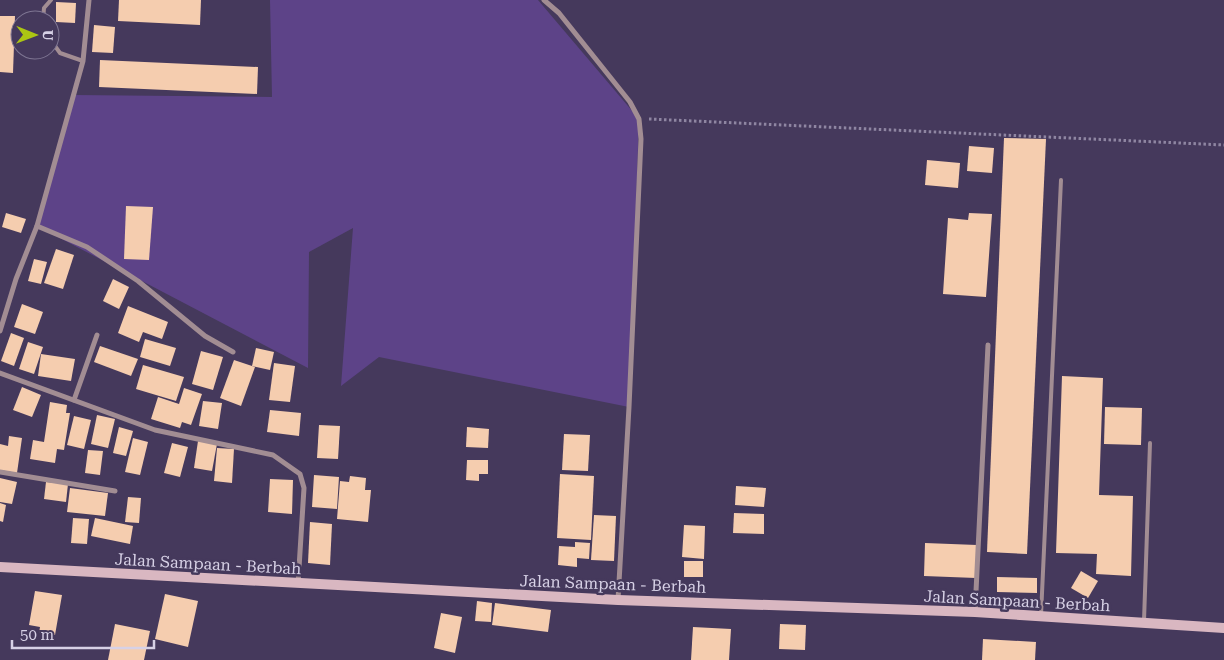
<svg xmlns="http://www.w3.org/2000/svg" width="1224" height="660" font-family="'Roboto Serif',serif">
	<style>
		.green { fill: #5d4388 }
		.building { fill: #f5cdaf }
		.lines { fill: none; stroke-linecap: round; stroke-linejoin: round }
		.path { stroke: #8f86a2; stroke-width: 3; stroke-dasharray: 2.5 2.5; stroke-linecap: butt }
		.lane { stroke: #a28d93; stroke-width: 4 }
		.street { stroke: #a28d93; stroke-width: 5 }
		.secondary { stroke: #d9b7c1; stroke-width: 10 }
		.labels { text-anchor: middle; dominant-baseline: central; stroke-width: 5; stroke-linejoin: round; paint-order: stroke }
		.street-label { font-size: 16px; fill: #d7d1e6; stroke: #45395c }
	</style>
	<rect width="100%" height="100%" fill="#45395c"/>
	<polygon class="green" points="270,0 538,0 639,119 629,407 379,357 341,386 353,228 309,252 308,368 37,226 73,95 272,97"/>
	<g class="building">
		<polygon points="119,0 201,0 200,25 118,21"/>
		<polygon points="56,2 76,3 75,23 56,22"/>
		<polygon points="0,16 15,16 13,73 0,72"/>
		<polygon points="94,25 115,27 113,53 92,52"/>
		<polygon points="100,60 258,67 257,94 99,87"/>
		<polygon points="1004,138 1046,139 1027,554 987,552"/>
		<polygon points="969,146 994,148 992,173 967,171"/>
		<polygon points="927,160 960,163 958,188 925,185"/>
		<polygon points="126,206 153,207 149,260 124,259"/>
		<polygon points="6,213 26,219 21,233 2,227"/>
		<polygon points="969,213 992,214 986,297 943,294 948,218 968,220"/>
		<polygon points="56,249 74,255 63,289 44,283"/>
		<polygon points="34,259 47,262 41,284 28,281"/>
		<polygon points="113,279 129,287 119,309 103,301"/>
		<polygon points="22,304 43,312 35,334 14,327"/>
		<polygon points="128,306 168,322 162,339 143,332 139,342 118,333"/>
		<polygon points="11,333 24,338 14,366 1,361"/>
		<polygon points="145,339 176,348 170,366 140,357"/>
		<polygon points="28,342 43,347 34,374 19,369"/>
		<polygon points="100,346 138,359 131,376 94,362"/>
		<polygon points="256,348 274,352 270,370 252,366"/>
		<polygon points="201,351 223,357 213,390 192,384"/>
		<polygon points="41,354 75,359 71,381 38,376"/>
		<polygon points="234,360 255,367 241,406 220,398"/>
		<polygon points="274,363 295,366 290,402 269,400"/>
		<polygon points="143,365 184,377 176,401 136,389"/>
		<polygon points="1062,376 1103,378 1099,495 1133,496 1131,576 1096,574 1097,554 1056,553"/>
		<polygon points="22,387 41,395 32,417 13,410"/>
		<polygon points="184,388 202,394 191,425 182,422 180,428 151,419 158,397 179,404"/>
		<polygon points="203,401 222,403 218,429 199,426"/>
		<polygon points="50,402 67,405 66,413 70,413 64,450 57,449 55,463 30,459 33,440 44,442"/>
		<polygon points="1105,407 1142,408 1141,445 1104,444"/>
		<polygon points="270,410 301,413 299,436 267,432"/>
		<polygon points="97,415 115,419 108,448 91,444"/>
		<polygon points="74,416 91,420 84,449 67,445"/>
		<polygon points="319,425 340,426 338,459 317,458"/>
		<polygon points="119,427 133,431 126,456 113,453"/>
		<polygon points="467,427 489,429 488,448 466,447"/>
		<polygon points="564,434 590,435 588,471 562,470"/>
		<polygon points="9,436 22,438 17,473 0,470 0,444 8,446"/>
		<polygon points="133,438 148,442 140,475 125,472"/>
		<polygon points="198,441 217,444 212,471 194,468"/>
		<polygon points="172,443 188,447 180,477 164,473"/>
		<polygon points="217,448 234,449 232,483 214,481"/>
		<polygon points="88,450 103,451 100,475 85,473"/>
		<polygon points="467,460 488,460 488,474 479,474 479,481 466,480"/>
		<polygon points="560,474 594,476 591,540 557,538"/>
		<polygon points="314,475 339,477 337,509 312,507"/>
		<polygon points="350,476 366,478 365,490 371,490 368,522 337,519 340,481 349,482"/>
		<polygon points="0,478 17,482 12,504 0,502"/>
		<polygon points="270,479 293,480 292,514 268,512"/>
		<polygon points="46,482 68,484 66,502 44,499"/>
		<polygon points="736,486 766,488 764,507 735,505"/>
		<polygon points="70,488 108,493 105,516 67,512"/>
		<polygon points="128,497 141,498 139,523 125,522"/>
		<polygon points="0,503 6,505 3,522 0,521"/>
		<polygon points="734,513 764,514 764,534 733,533"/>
		<polygon points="594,515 616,516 614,561 591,560"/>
		<polygon points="73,518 89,519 87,544 71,543"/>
		<polygon points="95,518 133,526 130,544 91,536"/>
		<polygon points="310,522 332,524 330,565 308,563"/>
		<polygon points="684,525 705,526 704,559 682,557"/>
		<polygon points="575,542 590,543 589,559 577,558 577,567 558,565 559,546 575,547"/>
		<polygon points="925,543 977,545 976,578 924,576"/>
		<rect x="684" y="561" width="19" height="16"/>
		<polygon points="1081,571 1098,581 1088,598 1071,588"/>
		<polygon points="997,577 1037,578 1037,593 997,592"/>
		<polygon points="35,591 62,595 55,635 39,633 40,627 29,625"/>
		<polygon points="165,594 198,601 188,647 155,639"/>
		<polygon points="477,601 492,603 491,622 475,621"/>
		<polygon points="495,603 551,610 548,632 492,625"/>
		<polygon points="441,613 462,617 455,653 434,648"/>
		<polygon points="115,624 150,631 144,660 108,660"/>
		<polygon points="780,624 806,625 805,650 779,649"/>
		<polygon points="693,627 731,629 729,660 691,660"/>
		<polygon points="983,639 1036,642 1035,660 982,660"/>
	</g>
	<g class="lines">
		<polyline class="path" points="649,119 1224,145"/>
		<g class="lane">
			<polyline points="43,20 44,8 51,0"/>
			<polyline points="50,39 60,53 83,61"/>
			<polyline points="1041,615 1061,180"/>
			<polyline points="1144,621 1150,443"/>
		</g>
		<g class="street">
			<polyline points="544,0 559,13 630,102 639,119 641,139 629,407 618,600"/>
			<polyline points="37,226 87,247 138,281 205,336 233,352"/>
			<polyline points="0,331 16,279 37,226 83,61 89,0"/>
			<polyline points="0,373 155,430 273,455 300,474 304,488 298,584"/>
			<polyline points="74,400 97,335"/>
			<polyline points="0,472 115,491"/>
			<polyline points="975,612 988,345"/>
		</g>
		<polyline class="secondary" points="0,567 618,600 975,612 1224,628"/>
	</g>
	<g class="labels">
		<g class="street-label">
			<text transform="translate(208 564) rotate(3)">Jalan Sampaan - Berbah</text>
			<text transform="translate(613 584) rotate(2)">Jalan Sampaan - Berbah</text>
			<text transform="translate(1017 601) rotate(3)">Jalan Sampaan - Berbah</text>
		</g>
	</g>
	<g transform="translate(35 35) rotate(91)"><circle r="24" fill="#45395c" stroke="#7f7693"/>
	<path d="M0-4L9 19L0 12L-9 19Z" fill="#acc613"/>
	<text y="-8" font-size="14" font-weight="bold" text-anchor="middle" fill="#d7d1e6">U</text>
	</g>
	<path d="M12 640v8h142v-8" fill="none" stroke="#d7d1e6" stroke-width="2.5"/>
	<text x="20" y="640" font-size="15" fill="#d7d1e6" stroke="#45395c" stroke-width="4" paint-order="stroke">50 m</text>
</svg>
